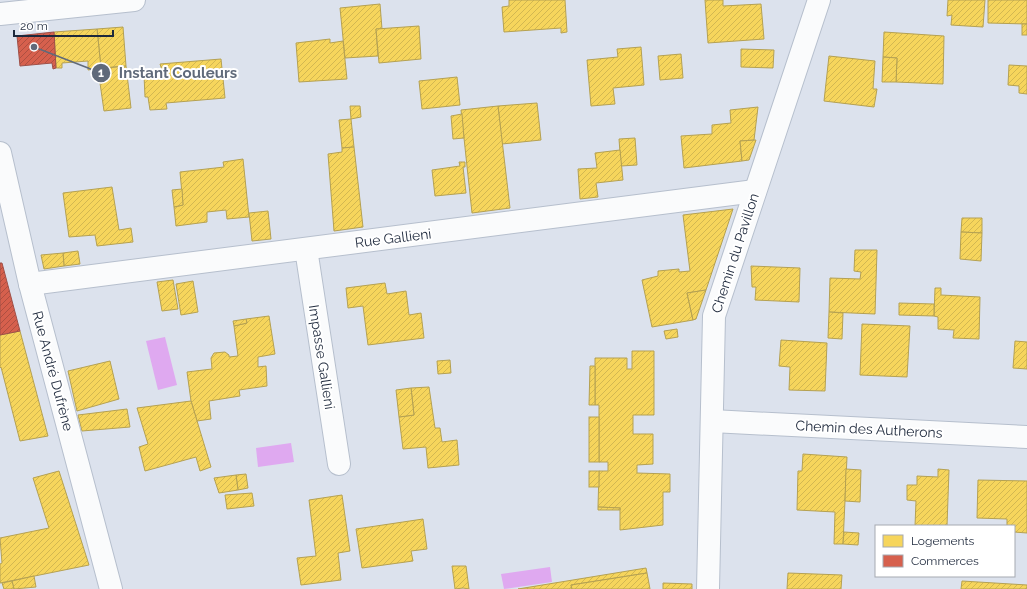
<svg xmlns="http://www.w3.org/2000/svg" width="1027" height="589" font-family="Raleway,sans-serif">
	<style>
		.water { fill: #dfa9f0 }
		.homes { fill: url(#homes-hatch); stroke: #b5a152 }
		.shops { fill: url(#shops-hatch); stroke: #9f5048 }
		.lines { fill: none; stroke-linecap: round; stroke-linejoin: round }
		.minor-casing { stroke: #b6bfcd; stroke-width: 24 }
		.minor { stroke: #fafbfc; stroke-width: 22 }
		.labels { text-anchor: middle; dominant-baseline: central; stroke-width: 4; stroke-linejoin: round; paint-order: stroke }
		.street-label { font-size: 14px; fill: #1e293c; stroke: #fff }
		.leader { fill: none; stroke: #606a7a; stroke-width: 1.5 }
		.callout-dot { fill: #606a7a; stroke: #fff; stroke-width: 1.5 }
		.mark-label { font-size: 12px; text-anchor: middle; font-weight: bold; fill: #fff }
		.callout-label { font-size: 15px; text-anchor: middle; font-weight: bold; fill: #606a7a; stroke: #fff; stroke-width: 4; stroke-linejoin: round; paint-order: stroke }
	</style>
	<defs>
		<pattern id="homes-hatch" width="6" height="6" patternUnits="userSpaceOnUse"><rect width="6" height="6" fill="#f6d55c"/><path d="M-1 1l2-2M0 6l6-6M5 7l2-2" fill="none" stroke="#d2b751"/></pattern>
		<pattern id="shops-hatch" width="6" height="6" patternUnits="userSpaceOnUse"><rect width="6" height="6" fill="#d6604d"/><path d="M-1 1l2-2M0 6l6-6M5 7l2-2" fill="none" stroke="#ad4f41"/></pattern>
	</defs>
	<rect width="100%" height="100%" fill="#dce2ed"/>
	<g class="water">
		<polygon points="165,337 177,385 158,390 146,341"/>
		<polygon points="291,443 294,462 258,467 256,448"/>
		<polygon points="550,567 552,582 504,589 501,574"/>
	</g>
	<g class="homes">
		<polygon points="509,0 565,0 567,32 561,33 561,28 504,32 502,7 509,6"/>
		<polygon points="705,0 723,0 723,6 761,4 764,39 708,43"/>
		<polygon points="948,0 985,0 983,27 951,25 952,15 947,16"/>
		<polygon points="988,0 1027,0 1027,24 988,23"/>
		<polygon points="380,4 382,29 376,29 378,56 345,58 340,8"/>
		<rect x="1022" y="24" width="5" height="11"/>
		<polygon points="419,26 421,59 379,63 376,29"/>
		<polygon points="123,27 126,66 101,68 97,29"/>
		<polygon points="97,29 101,68 88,70 88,61 62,63 62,68 56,68 54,32"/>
		<polygon points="884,32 944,36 943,84 896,82 897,58 883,57"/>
		<polygon points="330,39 330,43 343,41 347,79 299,82 296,43"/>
		<polygon points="641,47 644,85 613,88 615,104 591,106 587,60 618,57 617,49"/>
		<polygon points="741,49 774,50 773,68 741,67"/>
		<polygon points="681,54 683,78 660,80 658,56"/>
		<polygon points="829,56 875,61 873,89 877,89 874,107 824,101"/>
		<polygon points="883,57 897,58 896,82 882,82"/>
		<polygon points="221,59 225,98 166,103 167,109 150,110 148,97 145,97 144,75 146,75 146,72 162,70 160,64"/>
		<polygon points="1009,65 1027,66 1027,94 1019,93 1019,86 1008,85"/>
		<polygon points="126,66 131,108 104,111 98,69"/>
		<polygon points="457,77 460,105 422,109 419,81"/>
		<polygon points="537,103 541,140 502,144 498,106"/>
		<polygon points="350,106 360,106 361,117 351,119"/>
		<polygon points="498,106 510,208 472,213 461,110"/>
		<polygon points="758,107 754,140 740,141 742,161 684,168 681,136 712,134 712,125 731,123 730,110"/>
		<polygon points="462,114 464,138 453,139 451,116"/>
		<polygon points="351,119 354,147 342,148 339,120"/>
		<polygon points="635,138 637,165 621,166 619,139"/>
		<polygon points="756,140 749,160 742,161 740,141"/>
		<polygon points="354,147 363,227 334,231 328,154 342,152 342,148"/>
		<polygon points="620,150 623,180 596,183 598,197 580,199 578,169 597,168 595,153"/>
		<polygon points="243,159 249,217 227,219 226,210 207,212 207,222 176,226 174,207 183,205 180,172 224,167 223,162"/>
		<polygon points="459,162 465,162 465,167 463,167 466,193 435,196 432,170 460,166"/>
		<polygon points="112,187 119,230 131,228 133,242 97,246 95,235 69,237 63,193"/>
		<polygon points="182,189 183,205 174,207 172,190"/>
		<polygon points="733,209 706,290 687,293 693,320 652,327 642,280 658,276 658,271 679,269 679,272 690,271 683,215"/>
		<polygon points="268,211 271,239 252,241 249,213"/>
		<polygon points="962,218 982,218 982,233 961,232"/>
		<polygon points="961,232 982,233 981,261 960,259"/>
		<polygon points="855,250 877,250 875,314 829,312 830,278 860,279 861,272 854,271"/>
		<polygon points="78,251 80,264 64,266 63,253"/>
		<polygon points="63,253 64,266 44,269 41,255"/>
		<polygon points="751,266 800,268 799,302 755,300 756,287 752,287"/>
		<polygon points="173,280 178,309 162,311 157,282"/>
		<polygon points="193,281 198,312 181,315 176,284"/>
		<polygon points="385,283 387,294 406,291 409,315 421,313 424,338 368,345 363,306 348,308 346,288"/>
		<polygon points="935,288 941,288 941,295 980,297 979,339 953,338 954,330 938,329 938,317 934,316"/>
		<polygon points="706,290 696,319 693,320 687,293"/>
		<polygon points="899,303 934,304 934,316 899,315"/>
		<polygon points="829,312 843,313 842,339 828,338"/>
		<polygon points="269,316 275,354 258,357 258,367 266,366 267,386 239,390 240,396 209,401 211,419 197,421 191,401 187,372 212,369 211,358 214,353 225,352 229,355 229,357 238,356 234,326 247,323 246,319"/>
		<polygon points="246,319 247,323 234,326 233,321"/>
		<polygon points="862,324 910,326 907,377 860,375"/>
		<polygon points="677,329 678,337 666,339 664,331"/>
		<polygon points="20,331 48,436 20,441 1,367 0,368 0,335"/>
		<polygon points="781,340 827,343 825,391 789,390 790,367 779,366"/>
		<polygon points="1015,341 1027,342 1027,369 1013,368"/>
		<polygon points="632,351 654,351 654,415 633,415 633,434 653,434 653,464 637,465 637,473 670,474 670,492 663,492 663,525 620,530 620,508 598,507 599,471 608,471 608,462 599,462 599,405 595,405 595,358 627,358 627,369 632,369"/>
		<polygon points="450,360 451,373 438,374 437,361"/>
		<polygon points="110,361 119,399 77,411 68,371"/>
		<polygon points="590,366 595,366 595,405 589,405"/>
		<polygon points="429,387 435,428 440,428 442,442 457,440 459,465 428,468 426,447 403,449 399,417 414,415 411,388"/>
		<polygon points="411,388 414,415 399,417 396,390"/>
		<polygon points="191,401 211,467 200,471 196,457 145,471 139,447 148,444 137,408"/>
		<polygon points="127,409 130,427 82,431 78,415"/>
		<rect x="589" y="417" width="10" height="45"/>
		<polygon points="803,454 847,457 843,544 834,544 835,512 797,510 798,471 802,471"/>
		<polygon points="846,469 861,470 860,502 845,501"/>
		<polygon points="938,469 949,470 947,526 915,526 916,501 907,500 907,485 917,485 917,476 938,477"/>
		<polygon points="59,471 89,565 0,583 0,564 2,563 0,538 49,528 33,478"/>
		<rect x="589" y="471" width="10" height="16"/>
		<polygon points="246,474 248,488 238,490 236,475"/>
		<polygon points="236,475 238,490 219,493 214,478"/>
		<polygon points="978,480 1027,481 1027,533 1014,532 1014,526 1007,526 1007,519 977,518"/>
		<polygon points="252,493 254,506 227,509 225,495"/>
		<polygon points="342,495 350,551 338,553 341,580 301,585 297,558 316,556 309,500"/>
		<polygon points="598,507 620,508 620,510 598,510"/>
		<polygon points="423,519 427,549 411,551 413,561 362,568 356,529"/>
		<polygon points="844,532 859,533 858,545 843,544"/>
		<polygon points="452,566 466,566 469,589 463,588 455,589"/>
		<polygon points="646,568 647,573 571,585 572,589 518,589"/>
		<polygon points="647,573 650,589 572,589 571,585"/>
		<polygon points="788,573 842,575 841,589 787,589"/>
		<polygon points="34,576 36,587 14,589 12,581"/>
		<polygon points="12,581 14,589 4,589 2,583"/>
		<polygon points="962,581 1027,585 1027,589 961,589"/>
		<polygon points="663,583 692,584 692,589 663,589"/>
	</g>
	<g class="shops">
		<polygon points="54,32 56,68 53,69 52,63 20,66 17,36"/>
		<polygon points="0,263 2,263 20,331 0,335"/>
	</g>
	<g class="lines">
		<g class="minor-casing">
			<g id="minor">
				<polyline points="0,14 134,0"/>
				<polyline points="0,153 30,284 111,589"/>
				<polyline points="306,249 339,464"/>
				<polyline points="30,284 755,191"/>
				<polyline points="712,421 1027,437"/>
				<polyline points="708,589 714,316 819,0"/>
			</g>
		</g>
		<use href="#minor" class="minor"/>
	</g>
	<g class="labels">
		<g class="street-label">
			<text transform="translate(393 238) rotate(-7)">Rue Gallieni</text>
			<text transform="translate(735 253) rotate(-72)">Chemin du Pavillon</text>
			<text transform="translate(322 357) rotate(81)">Impasse Gallieni</text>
			<text transform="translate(53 371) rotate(75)">Rue André Dufrène</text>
			<text transform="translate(869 429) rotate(3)">Chemin des Autherons</text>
		</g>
	</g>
	<path class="leader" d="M34 47L101 73"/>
	<g class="callout-dot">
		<circle cx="34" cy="47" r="4"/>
		<circle cx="101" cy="73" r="10"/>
	</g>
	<g class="mark-label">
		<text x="101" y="77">1</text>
	</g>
	<g class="callout-label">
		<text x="178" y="78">Instant Couleurs</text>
	</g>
	<rect x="875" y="525" width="140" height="52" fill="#ffffff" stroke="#a5a9b1"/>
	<rect x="883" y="535" width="20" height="12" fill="#f6d55c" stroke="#a5a9b1"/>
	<text x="911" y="545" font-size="12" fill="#1e293c">Logements</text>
	<rect x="883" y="555" width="20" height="12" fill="#d6604d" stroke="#a5a9b1"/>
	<text x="911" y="565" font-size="12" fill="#1e293c">Commerces</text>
	<path d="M14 30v6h99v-6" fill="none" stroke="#1e293c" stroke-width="2"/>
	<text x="20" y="30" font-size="12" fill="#1e293c" stroke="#ffffff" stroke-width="3" paint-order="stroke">20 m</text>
</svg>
